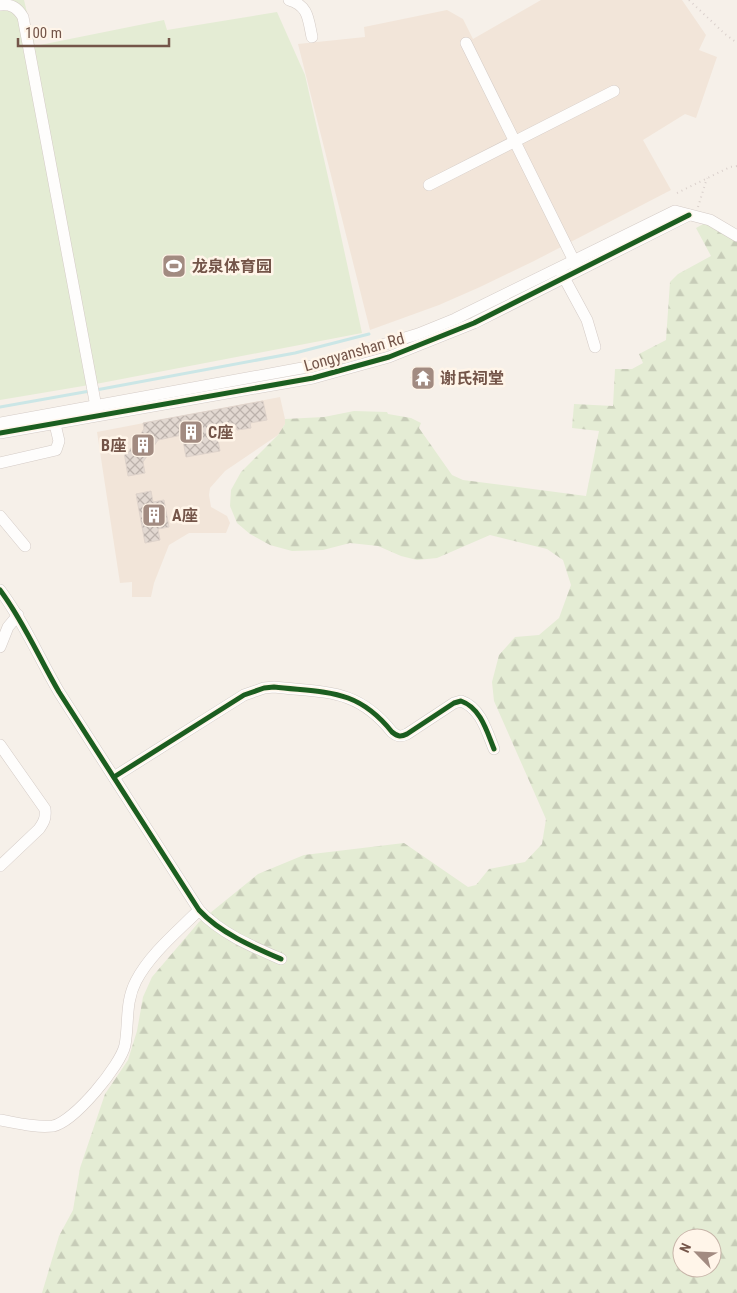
<svg xmlns="http://www.w3.org/2000/svg" width="737" height="1293" font-family="'Roboto Condensed','Noto Sans SC',sans-serif">
	<style>
		.residential { fill: #f2e5d9 }
		.green { fill: #e4ecd4 }
		.forest { fill: url(#forest-firs); fill-rule: evenodd }
		.lines { fill: none; stroke-linecap: round; stroke-linejoin: round }
		.stream { stroke: #cbe6e6; stroke-width: 3 }
		.building { fill: url(#building-cross-hatch); stroke: #dfd3cb }
		.minor-casing { stroke: #d4cbc6; stroke-width: 12 }
		.path { stroke: #dad0cc; stroke-width: 2; stroke-dasharray: 1 4; stroke-linecap: butt }
		.minor { stroke: #fefdfc; stroke-width: 11 }
		.cycleway-casing { stroke: #fff5e9; stroke-width: 8 }
		.cycleway { stroke: #1b5e20; stroke-width: 5 }
		.labels { text-anchor: middle; dominant-baseline: central; stroke-width: 5; stroke-linejoin: round; paint-order: stroke }
		.poi-label { font-size: 16px; font-weight: bold; fill: #745549; stroke: #fff5e9; text-anchor: start }
		.street-label { font-size: 16px; fill: #745549; stroke: #fff5e9 }
	</style>
	<defs>
		<pattern id="forest-firs" width="22" height="20" patternUnits="userSpaceOnUse" patternTransform="scale(1.25)"><rect width="22" height="20" fill="#e4ecd4"/><path d="M5 1l3.5 6h-7zM16 11l3.5 6h-7z" fill="#c7ccb8"/></pattern>
		<pattern id="building-cross-hatch" width="8" height="8" patternUnits="userSpaceOnUse" patternTransform="scale(1.25)"><rect width="8" height="8" fill="#e2d8d1"/><path d="M0 0l8 8M0 8l8-8" fill="none" stroke="#bcb2ac"/></pattern>
	</defs>
	<rect width="100%" height="100%" fill="#f6f0e9"/>
	<g class="residential">
		<polygon points="541,0 682,0 706,35 699,50 717,57 696,118 685,114 643,140 671,190 534,261 480,287 439,305 370,330 298,44 365,37 364,27 447,10 463,19 473,39"/>
		<polygon points="280,397 285,419 285,424 278,435 225,471 210,488 209,495 211,507 227,516 230,523 226,533 189,533 169,545 154,583 151,597 132,597 132,582 120,583 97,432"/>
	</g>
	<polygon class="green" points="0,0 24,0 35,46 164,20 167,30 277,12 305,75 333,199 362,333 101,383 0,400"/>
	<path class="forest" d="M705,223L737,239V1293H42L59,1236L73,1210L80,1168L105,1094L128,1060L137,1031L143,997L152,977L199,922L258,874L304,855L404,843L468,887L476,885L489,869L525,862L542,844L546,819L494,701L492,682L499,655L515,637L539,635L559,618L571,585L563,560L547,549L490,535L437,558L417,560L401,556L378,546L350,543L323,550L292,551L270,545L250,534L237,523L230,506L231,490L241,472L278,435L285,424V419L324,417L354,411L387,412L388,414L411,418L421,423L419,428L452,475L463,480L586,496L599,431L572,428L574,404L613,406L615,369H632L643,363L639,354L666,340L670,282L678,274L711,256L696,228ZM682,1238H712V1268H682Z"/>
	<g class="lines">
		<g class="stream">
			<polyline points="96,390 295,353 369,334"/>
			<polyline points="0,407 90,391"/>
		</g>
	</g>
	<g class="building">
		<polygon points="429,369 434,380 416,388 411,377"/>
		<polygon points="263,401 267,420 250,423 251,428 237,430 236,425 216,429 220,451 186,457 182,435 158,440 143,462 145,473 128,476 124,452 129,451 144,429 143,423"/>
		<polygon points="151,491 153,502 164,500 169,527 158,529 160,540 145,543 136,494"/>
	</g>
	<g class="lines">
		<g class="minor-casing">
			<g id="minor">
				<path d="M289,0C309,6 308,19 312,37"/>
				<path d="M0,5C11,4 17,7 23,17L97,412"/>
				<polyline points="466,43 577,267"/>
				<polyline points="429,185 614,91"/>
				<polyline points="561,272 587,320 595,347"/>
				<polyline points="0,423 313,366 418,334 455,319 675,211 710,220 737,236"/>
				<polyline points="0,433 313,378 389,357 474,323 689,215"/>
				<polyline points="0,463 56,450 59,441 53,416"/>
				<polyline points="0,516 25,546"/>
				<path d="M0,590C24,622 39,658 59,692L199,910C220,933 253,947 281,959"/>
				<polyline points="0,647 8,627 18,615"/>
				<path d="M0,745L45,809C46,818 44,822 39,829L0,866"/>
				<path d="M114,777L244,695L264,688L274,687C326,693 357,688 392,732C398,737 401,737 407,734L454,703L461,701C481,708 487,732 494,749"/>
				<path d="M0,1120C17,1123 36,1128 53,1126C74,1122 121,1065 125,1045C129,1023 125,1002 136,981C150,954 177,932 199,910"/>
			</g>
		</g>
		<g class="path">
			<polyline points="689,0 725,34 737,43"/>
			<polyline points="677,193 730,167 737,166"/>
			<polyline points="698,207 707,178"/>
		</g>
		<use href="#minor" class="minor"/>
		<g class="cycleway-casing">
			<g id="cycleway">
				<polyline points="0,433 313,378 389,357 474,323 689,215"/>
				<path d="M0,590C24,622 39,658 59,692L199,910C220,933 253,947 281,959"/>
				<path d="M114,777L244,695L264,688L274,687C326,693 357,688 392,732C398,737 401,737 407,734L454,703L461,701C481,708 487,732 494,749"/>
			</g>
		</g>
		<use href="#cycleway" class="cycleway"/>
	</g>
	<defs>
		<g id="stadium-square" transform="scale(1.25)"><rect x="-9" y="-9" width="18" height="18" rx="4" fill="#a28b81" stroke="#fff5e9"/><path d="M0-5a6.5 5 0 1 0 0 10a6.5 5 0 1 0 0-10ZM-3.5-1.8h7v3.6h-7Z" fill="#fff"/></g>
		<g id="temple-square" transform="scale(1.25)"><rect x="-9" y="-9" width="18" height="18" rx="4" fill="#a28b81" stroke="#fff5e9"/><path d="M0-6L5-2H3V0L6.5 2.5H4V6H1.5V3h-3V6H-4V2.5H-6.5L-3 0V-2H-5Z" fill="#fff"/></g>
		<g id="building-square" transform="scale(1.25)"><rect x="-9" y="-9" width="18" height="18" rx="4" fill="#a28b81" stroke="#fff5e9"/><path d="M-4-6H4V6H1V3H-1V6H-4ZM-2.5-4.3h1.7v1.8h-1.7ZM.8-4.3h1.7v1.8H.8ZM-2.5-1h1.7V.8h-1.7ZM.8-1h1.7V.8H.8Z" fill="#fff"/></g>
	</defs>
	<g fill-rule="evenodd">
		<use href="#stadium-square" x="174" y="266"/>
		<use href="#temple-square" x="423" y="378"/>
		<use href="#building-square" x="191" y="432"/>
		<use href="#building-square" x="143" y="445"/>
		<use href="#building-square" x="154" y="515"/>
	</g>
	<g class="labels">
		<g class="poi-label">
			<text x="192" y="266">龙泉体育园</text>
			<text x="440" y="378">谢氏祠堂</text>
			<text x="208" y="432">C座</text>
			<text x="126" y="445" text-anchor="end">B座</text>
			<text x="172" y="515">A座</text>
		</g>
		<g class="street-label">
			<text transform="translate(354 352) rotate(-16)">Longyanshan Rd</text>
		</g>
	</g>
	<g transform="translate(697 1253) rotate(294)"><circle r="24" fill="#fff5e9" stroke="#c7b5a9"/>
	<path d="M0-4L9 19L0 12L-9 19Z" fill="#a28b81"/>
	<text y="-8" font-size="14" font-weight="bold" text-anchor="middle" fill="#745549">N</text>
	</g>
	<path d="M18 38v8h151v-8" fill="none" stroke="#745549" stroke-width="2.5"/>
	<text x="25" y="38" font-size="15" fill="#745549" stroke="#fff5e9" stroke-width="4" paint-order="stroke">100 m</text>
</svg>
